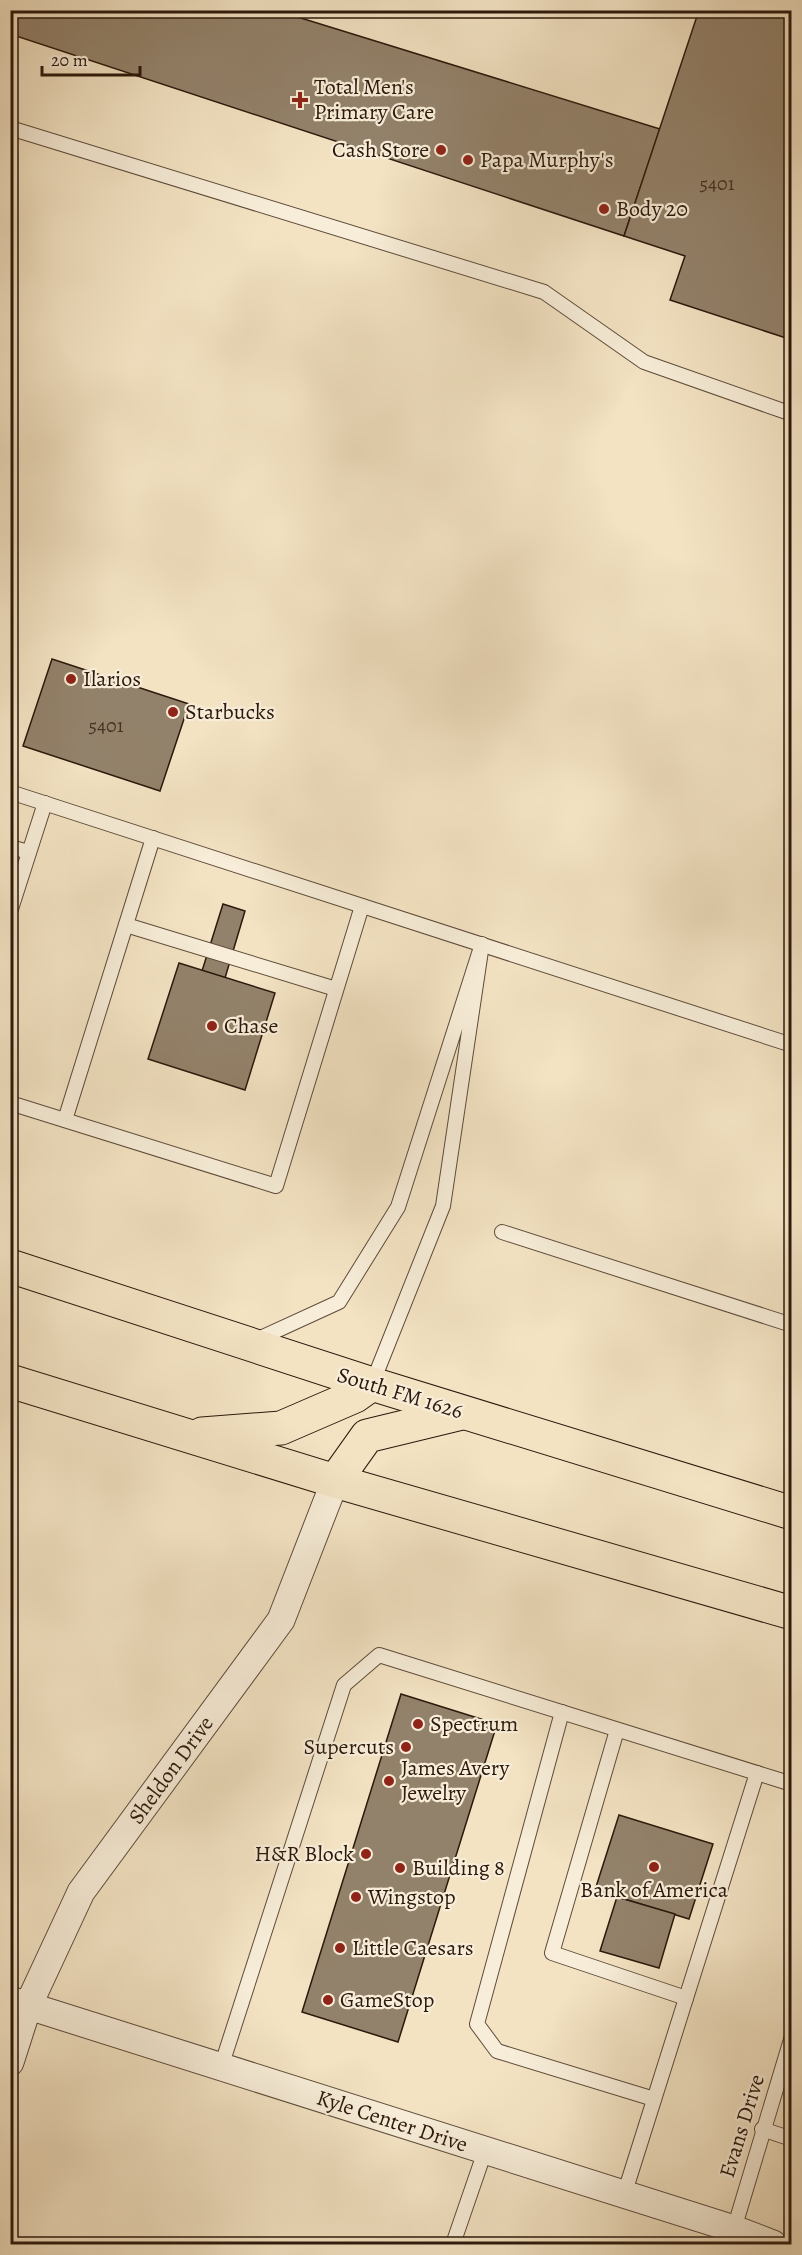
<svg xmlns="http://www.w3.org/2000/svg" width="802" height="2255" font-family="Alegreya,serif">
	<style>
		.building { fill: #93826b; stroke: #2c180c; stroke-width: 1.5 }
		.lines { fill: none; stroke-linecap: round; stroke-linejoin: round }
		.service-casing { stroke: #5e4b3a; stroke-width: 16 }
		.minor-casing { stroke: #5e4b3a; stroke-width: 29 }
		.primary-casing { stroke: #2c180c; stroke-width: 35 }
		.service { stroke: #f7edd8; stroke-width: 14 }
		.minor { stroke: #f7edd8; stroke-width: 27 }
		.primary { stroke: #f3e3c3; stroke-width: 33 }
		.poi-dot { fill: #8f2418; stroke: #f7edd8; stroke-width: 2 }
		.labels { text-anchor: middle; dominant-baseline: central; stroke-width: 4.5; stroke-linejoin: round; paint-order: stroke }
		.number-label { font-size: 20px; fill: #463224 }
		.poi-label { font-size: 22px; fill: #2c180c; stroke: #f7edd8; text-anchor: start }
		.street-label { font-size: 22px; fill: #2c180c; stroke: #f7edd8 }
	</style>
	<rect width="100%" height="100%" fill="#f3e3c3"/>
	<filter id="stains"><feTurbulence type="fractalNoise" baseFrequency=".00333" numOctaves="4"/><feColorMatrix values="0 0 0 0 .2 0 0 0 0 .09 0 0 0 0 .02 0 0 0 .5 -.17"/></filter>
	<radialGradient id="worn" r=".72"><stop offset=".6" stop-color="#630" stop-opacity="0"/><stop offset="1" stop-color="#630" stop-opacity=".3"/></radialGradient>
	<g class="building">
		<polygon points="10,10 275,10 660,129 624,236 10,34"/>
		<polygon points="699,10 792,10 792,340 670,300 685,256 624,236"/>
		<polygon points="52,659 189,704 160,791 23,746"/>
		<polygon points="223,904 245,911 225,978 202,971"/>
		<polygon points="179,963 275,993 245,1090 148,1059"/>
		<polygon points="401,1694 497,1724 398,2042 302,2012"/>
		<polygon points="619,1815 713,1844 689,1919 595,1890"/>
		<polygon points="617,1897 675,1914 659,1968 600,1951"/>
	</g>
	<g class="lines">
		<g class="service-casing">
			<g id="service">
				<polyline points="10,128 544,292 644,362 792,414"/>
				<polyline points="10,792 792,1045"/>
				<polyline points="10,847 29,852"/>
				<polyline points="10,912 45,803"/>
				<polyline points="126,925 336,989"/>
				<polyline points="10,1103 276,1186 362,906"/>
				<polyline points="65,1120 153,838"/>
				<polyline points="502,1232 792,1325"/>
				<polyline points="254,1341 339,1302 398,1207 482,944 443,1206 372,1384"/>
				<polyline points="562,1712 477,2024 497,2051 654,2099"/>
				<polyline points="617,1730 552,1953 686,1998"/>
				<polyline points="221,2067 344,1685 379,1655 792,1784"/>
				<polyline points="762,2129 792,2139"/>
				<polyline points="624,2195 757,1773"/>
				<polyline points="734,2229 792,2036"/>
				<polyline points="453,2244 485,2151"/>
			</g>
		</g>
		<g class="minor-casing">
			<g id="minor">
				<polyline points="10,2000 734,2229 773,2244"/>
				<polyline points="10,2062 28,2006 81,1892 281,1620 335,1481"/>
			</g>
		</g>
		<g class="primary-casing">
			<g id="primary">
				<polyline points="10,1266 372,1384 792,1513"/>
				<polyline points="10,1381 335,1481 792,1613"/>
				<polyline points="202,1434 281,1428 355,1396 372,1384"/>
				<polyline points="335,1481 367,1436 462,1413"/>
			</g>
		</g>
		<use href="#service" class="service"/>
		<use href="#minor" class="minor"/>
		<use href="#primary" class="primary"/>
	</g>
	<g class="poi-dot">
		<path d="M297 91h6v6h6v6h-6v6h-6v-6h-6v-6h6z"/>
		<circle cx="441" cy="150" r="6"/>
		<circle cx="468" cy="160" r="6"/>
		<circle cx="604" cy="209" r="6"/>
		<circle cx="71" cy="679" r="6"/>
		<circle cx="173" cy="712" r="6"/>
		<circle cx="212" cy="1026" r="6"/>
		<circle cx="418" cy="1724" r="6"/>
		<circle cx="406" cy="1747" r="6"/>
		<circle cx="389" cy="1781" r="6"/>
		<circle cx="366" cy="1854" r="6"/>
		<circle cx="654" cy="1867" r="6"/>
		<circle cx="400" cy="1868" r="6"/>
		<circle cx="356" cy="1897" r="6"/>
		<circle cx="340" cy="1948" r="6"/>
		<circle cx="328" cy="2000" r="6"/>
	</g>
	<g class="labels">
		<g class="number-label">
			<text x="717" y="183">5401</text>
			<text x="106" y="725">5401</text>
		</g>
		<g class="poi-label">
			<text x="314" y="87">Total Men's<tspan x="314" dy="25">Primary Care</tspan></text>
			<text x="429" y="150" text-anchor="end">Cash Store</text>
			<text x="480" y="160">Papa Murphy's</text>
			<text x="616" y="209">Body 20</text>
			<text x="83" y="679">Ilarios</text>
			<text x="185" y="712">Starbucks</text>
			<text x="224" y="1026">Chase</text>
			<text x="430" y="1724">Spectrum</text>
			<text x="394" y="1747" text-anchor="end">Supercuts</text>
			<text x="401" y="1768">James Avery<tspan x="401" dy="25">Jewelry</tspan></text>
			<text x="354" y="1854" text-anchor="end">H&amp;R Block</text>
			<text x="412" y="1868">Building 8</text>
			<text x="654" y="1890" text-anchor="middle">Bank of America</text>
			<text x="368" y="1897">Wingstop</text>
			<text x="352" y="1948">Little Caesars</text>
			<text x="340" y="2000">GameStop</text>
		</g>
		<g class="street-label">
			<text transform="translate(400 1393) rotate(17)">South FM 1626</text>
			<text transform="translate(171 1770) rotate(-54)">Sheldon Drive</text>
			<text transform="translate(392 2121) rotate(18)">Kyle Center Drive</text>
			<text transform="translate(742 2126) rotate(-73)">Evans Drive</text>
		</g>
	</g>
	<rect width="802" height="2255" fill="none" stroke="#f3e3c3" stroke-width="36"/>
	<rect x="12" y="12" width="778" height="2231" fill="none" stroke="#2c180c" stroke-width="3"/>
	<rect x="18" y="18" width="766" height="2219" fill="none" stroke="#2c180c" stroke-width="1.5"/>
	<path d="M42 66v9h98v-9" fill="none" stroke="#2c180c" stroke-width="3"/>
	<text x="51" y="66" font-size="18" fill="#2c180c" stroke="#f7edd8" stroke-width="4.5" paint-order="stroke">20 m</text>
	<rect width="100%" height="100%" filter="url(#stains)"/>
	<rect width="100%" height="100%" fill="url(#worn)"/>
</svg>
